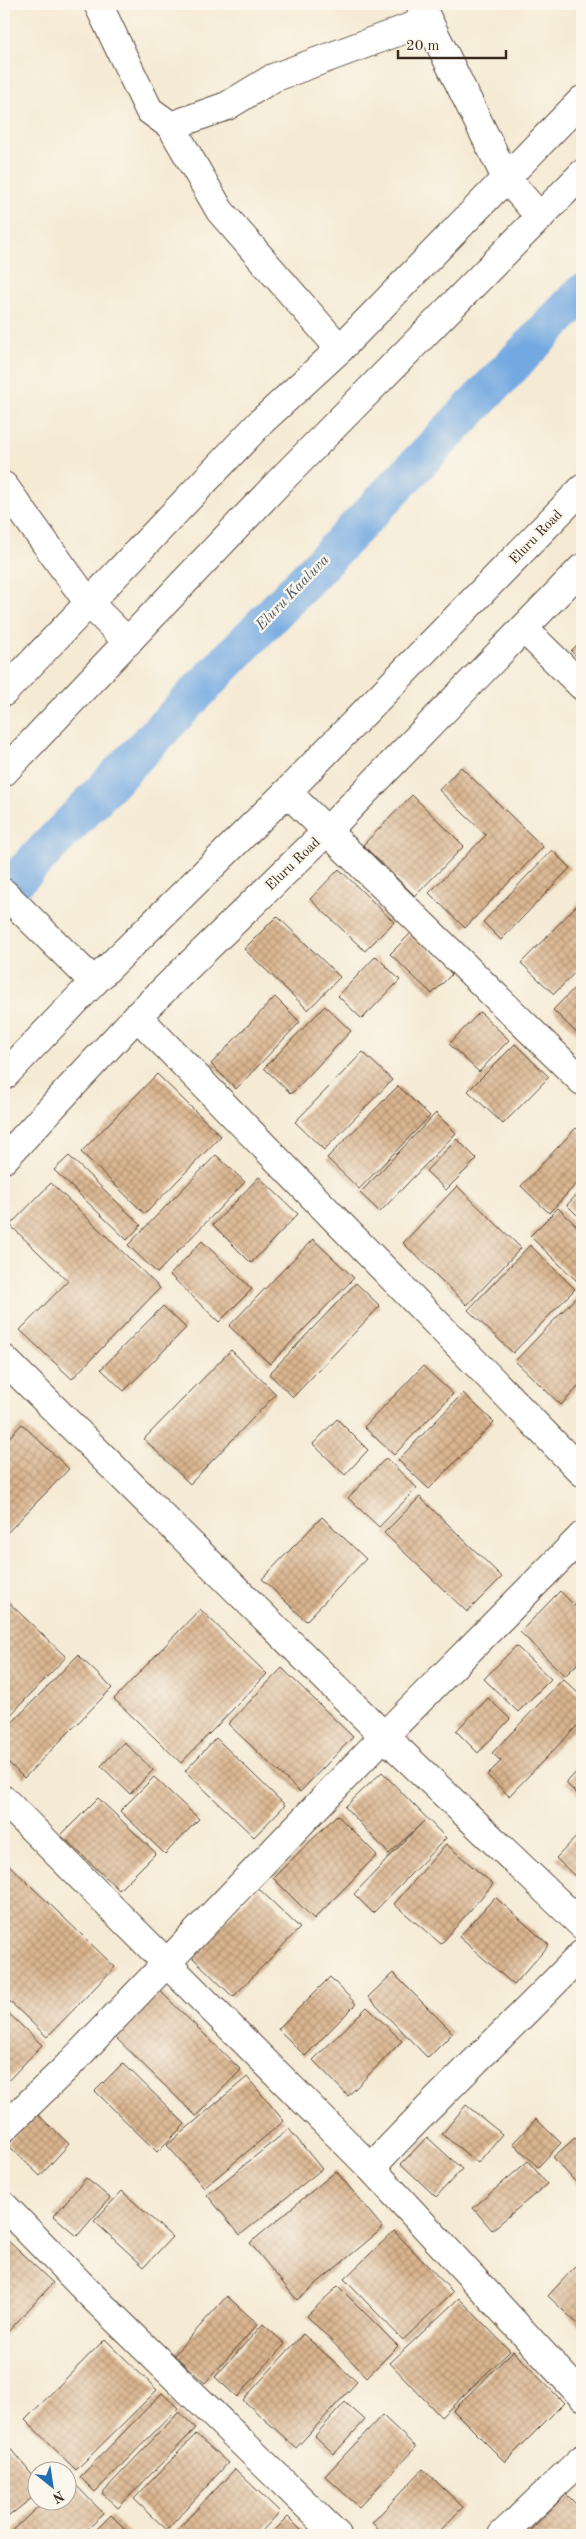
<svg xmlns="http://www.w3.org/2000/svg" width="586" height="2539" font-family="'Old Standard TT',serif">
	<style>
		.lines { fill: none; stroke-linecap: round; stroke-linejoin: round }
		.canal { stroke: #73a9e1; stroke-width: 38 }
		.building { fill: url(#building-cross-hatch) }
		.minor-casing { stroke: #574739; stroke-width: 30 }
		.tertiary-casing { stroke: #574739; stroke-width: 30 }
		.secondary-casing { stroke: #574739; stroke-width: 30 }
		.minor { stroke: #fff; stroke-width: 28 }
		.tertiary { stroke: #fff; stroke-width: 28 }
		.secondary { stroke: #fff; stroke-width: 28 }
		.labels { text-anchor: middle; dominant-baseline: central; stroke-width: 4.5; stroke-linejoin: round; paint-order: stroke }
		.street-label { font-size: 14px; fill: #3b2a1e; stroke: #fbf7ec }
		.water-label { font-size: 15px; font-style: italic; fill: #4f5662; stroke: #fbf7ec }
	</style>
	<defs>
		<pattern id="building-cross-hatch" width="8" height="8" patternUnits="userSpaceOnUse" patternTransform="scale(1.25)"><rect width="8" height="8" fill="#dab58f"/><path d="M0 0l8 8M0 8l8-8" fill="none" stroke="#b29374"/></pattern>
	</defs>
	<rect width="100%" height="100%" fill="#fbf7ec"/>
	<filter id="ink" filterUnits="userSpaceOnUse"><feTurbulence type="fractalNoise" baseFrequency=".02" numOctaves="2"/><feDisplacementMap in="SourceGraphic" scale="10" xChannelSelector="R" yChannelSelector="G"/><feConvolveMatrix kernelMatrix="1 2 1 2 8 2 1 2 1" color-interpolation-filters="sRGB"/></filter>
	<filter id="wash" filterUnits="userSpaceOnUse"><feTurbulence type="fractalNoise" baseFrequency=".0096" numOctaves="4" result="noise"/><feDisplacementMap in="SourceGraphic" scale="20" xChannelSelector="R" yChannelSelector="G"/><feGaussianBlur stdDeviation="1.12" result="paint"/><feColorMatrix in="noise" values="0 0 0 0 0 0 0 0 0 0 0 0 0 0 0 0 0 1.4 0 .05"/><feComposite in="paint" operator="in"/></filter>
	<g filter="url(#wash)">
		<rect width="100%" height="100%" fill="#f5ead4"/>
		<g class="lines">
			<polyline class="canal" points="4,893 582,293"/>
		</g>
		<g id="blocks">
			<g class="building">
				<polygon points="582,640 582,662 571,651"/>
				<polygon points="461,767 543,847 465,928 429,893 486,835 439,790"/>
				<polygon points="412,795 464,846 415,896 363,845"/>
				<polygon points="552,850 570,868 501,940 483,922"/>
				<polygon points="339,869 394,922 365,951 310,899"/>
				<polygon points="582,900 582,965 554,994 521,963"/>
				<polygon points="277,916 340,977 308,1010 244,949"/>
				<polygon points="411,933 453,973 432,994 390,954"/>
				<polygon points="376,956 400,980 362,1019 338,996"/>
				<polygon points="582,980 582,1038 553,1010"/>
				<polygon points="275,997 300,1022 236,1089 211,1064"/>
				<polygon points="325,1006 351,1031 291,1094 264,1068"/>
				<polygon points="480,1012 509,1040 479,1072 449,1044"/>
				<polygon points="515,1044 549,1077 503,1124 468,1091"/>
				<polygon points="363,1052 392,1080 324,1150 295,1122"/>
				<polygon points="157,1074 221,1136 145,1214 81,1152"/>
				<polygon points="398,1086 430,1116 359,1189 327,1158"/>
				<polygon points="436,1113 456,1133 380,1212 360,1193"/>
				<polygon points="576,1128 582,1133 582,1178 549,1213 521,1186"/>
				<polygon points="457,1139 477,1159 446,1190 426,1171"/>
				<polygon points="216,1155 245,1182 157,1273 128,1245"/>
				<polygon points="69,1156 141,1225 127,1240 54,1170"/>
				<polygon points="259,1177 298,1214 251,1263 213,1225"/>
				<polygon points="51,1183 160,1288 72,1379 20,1330 68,1281 10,1225"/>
				<polygon points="457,1186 521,1248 467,1305 403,1243"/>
				<polygon points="582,1189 582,1220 567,1205"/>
				<polygon points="558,1208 582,1231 581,1285 530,1236"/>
				<polygon points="313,1239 354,1278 270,1364 229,1326"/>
				<polygon points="202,1241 252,1289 219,1322 170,1275"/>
				<polygon points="530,1245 575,1289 513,1353 468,1310"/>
				<polygon points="356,1283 380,1306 293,1397 269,1374"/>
				<polygon points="582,1291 582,1383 561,1405 515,1361"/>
				<polygon points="163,1306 186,1328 124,1391 101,1369"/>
				<polygon points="231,1350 276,1394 190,1484 144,1439"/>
				<polygon points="423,1366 453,1394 394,1455 364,1427"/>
				<polygon points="463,1393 494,1422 429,1489 398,1460"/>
				<polygon points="337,1419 368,1450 345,1475 313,1444"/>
				<polygon points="22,1424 69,1469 4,1536 4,1443"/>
				<polygon points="386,1458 417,1488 379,1527 348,1498"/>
				<polygon points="420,1497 502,1577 467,1612 384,1533"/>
				<polygon points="322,1517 366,1559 306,1621 262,1579"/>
				<polygon points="560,1591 582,1613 582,1667 578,1663 565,1676 520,1632"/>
				<polygon points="4,1598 66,1657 4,1722"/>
				<polygon points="200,1609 267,1674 181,1763 114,1699"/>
				<polygon points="516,1646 551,1679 518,1712 484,1679"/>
				<polygon points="78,1655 112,1688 24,1778 4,1758 4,1731"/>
				<polygon points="282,1668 353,1737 300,1792 228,1724"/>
				<polygon points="563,1679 582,1697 582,1721 509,1796 487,1775 501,1761 492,1753"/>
				<polygon points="488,1698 510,1719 478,1753 456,1731"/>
				<polygon points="216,1738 285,1805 254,1837 185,1771"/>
				<polygon points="124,1742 153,1770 130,1794 101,1766"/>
				<polygon points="582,1766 582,1799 566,1783"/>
				<polygon points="382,1772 446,1838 373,1913 354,1894 424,1821 389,1854 345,1807"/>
				<polygon points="154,1777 199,1819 165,1854 120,1811"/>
				<polygon points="98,1798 156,1853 119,1890 61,1835"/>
				<polygon points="337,1815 377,1855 314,1919 273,1878"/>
				<polygon points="582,1831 582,1883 556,1858"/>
				<polygon points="446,1844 493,1884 441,1944 394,1904"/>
				<polygon points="4,1860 115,1967 47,2037 4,1996"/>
				<polygon points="258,1888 300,1928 233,1997 191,1956"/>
				<polygon points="495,1897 549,1945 514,1985 459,1937"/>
				<polygon points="393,1973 453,2033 428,2058 368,1997"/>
				<polygon points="330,1977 356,2004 305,2056 278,2029"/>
				<polygon points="158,1989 241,2070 196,2116 113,2035"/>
				<polygon points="367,2007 402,2041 348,2096 313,2060"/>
				<polygon points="4,2009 42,2045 4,2085"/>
				<polygon points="123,2063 185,2124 157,2152 95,2091"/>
				<polygon points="247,2077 284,2121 204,2188 167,2145"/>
				<polygon points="466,2105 502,2134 478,2163 442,2134"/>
				<polygon points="36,2113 69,2144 40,2176 7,2144"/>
				<polygon points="536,2119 561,2143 538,2167 513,2143"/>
				<polygon points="289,2129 322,2169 240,2235 207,2195"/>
				<polygon points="427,2137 462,2169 436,2197 401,2164"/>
				<polygon points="575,2138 582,2146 582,2185 580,2187 553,2157"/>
				<polygon points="528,2161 547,2184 492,2230 473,2208"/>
				<polygon points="336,2171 383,2228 297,2300 250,2243"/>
				<polygon points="86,2178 110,2198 77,2236 54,2216"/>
				<polygon points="122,2191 172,2237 144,2267 94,2221"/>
				<polygon points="394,2231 453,2292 403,2340 344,2279"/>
				<polygon points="4,2237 53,2283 4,2336"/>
				<polygon points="582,2259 582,2328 548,2296"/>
				<polygon points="338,2286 398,2346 367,2377 307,2316"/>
				<polygon points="227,2296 258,2324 205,2383 174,2355"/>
				<polygon points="459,2298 510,2351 441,2417 390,2363"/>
				<polygon points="263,2324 285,2344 237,2397 215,2377"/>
				<polygon points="303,2334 357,2382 296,2448 243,2400"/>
				<polygon points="105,2339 157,2390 76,2470 25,2420"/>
				<polygon points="513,2351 564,2403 505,2462 453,2410"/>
				<polygon points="162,2393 178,2408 95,2492 80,2477"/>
				<polygon points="345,2402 365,2420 334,2454 315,2436"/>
				<polygon points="179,2412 196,2428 118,2508 102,2493"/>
				<polygon points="382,2415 416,2447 359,2507 325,2476"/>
				<polygon points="196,2434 228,2463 167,2530 134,2499"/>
				<polygon points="8,2446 38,2482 38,2493 4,2520 4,2449"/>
				<polygon points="235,2469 280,2512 258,2535 172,2535"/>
				<polygon points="423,2469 463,2507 436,2535 386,2535 372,2523"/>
				<polygon points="68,2477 104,2514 81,2535 8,2535 43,2502 68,2502"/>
				<polygon points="566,2494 582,2510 582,2535 526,2535"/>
				<polygon points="111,2515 131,2535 91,2535"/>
				<polygon points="288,2517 306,2535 270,2535"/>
			</g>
		</g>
	</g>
	<g filter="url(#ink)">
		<use href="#blocks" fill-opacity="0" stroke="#574739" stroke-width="1"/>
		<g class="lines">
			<g class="minor-casing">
				<g id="minor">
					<polyline points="98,4 149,110 171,126 227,106 273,78 427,21"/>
					<polyline points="420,4 506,178 540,217"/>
					<polyline points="171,126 220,211 340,349"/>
					<polyline points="4,486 88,602 128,642"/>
					<polyline points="524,629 582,686"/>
					<polyline points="287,792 582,1081"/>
					<polyline points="4,1359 384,1736 582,1925"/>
					<polyline points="4,1800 371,2168 582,2396"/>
					<polyline points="4,2128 67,2067 384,1736 582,1536"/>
					<path d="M371,2168C439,2094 513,2026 582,1954"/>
					<polyline points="4,2206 90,2294 337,2535"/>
					<polyline points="502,2535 582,2459"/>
				</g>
			</g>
			<g class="tertiary-casing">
				<g id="tertiary">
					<polyline points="4,893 94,982"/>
					<polyline points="137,1016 582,1472"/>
				</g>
			</g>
			<g class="secondary-casing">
				<g id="secondary">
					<polyline points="4,692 262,421 340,349 582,100"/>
					<polyline points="4,772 280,481 582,174"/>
					<polyline points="4,1076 94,982 287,792 582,489"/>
					<polyline points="4,1159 137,1016 326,832 582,568"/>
				</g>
			</g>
			<use href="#minor" class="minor"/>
			<use href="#tertiary" class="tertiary"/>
			<use href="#secondary" class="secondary"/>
		</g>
	</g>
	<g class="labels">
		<g class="street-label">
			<text transform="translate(536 537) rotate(-46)">Eluru Road</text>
			<text transform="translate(293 864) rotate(-44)">Eluru Road</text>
		</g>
		<g class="water-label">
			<text transform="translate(293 593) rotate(-46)">Eluru Kaaluva</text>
		</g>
	</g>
	<rect width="586" height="2539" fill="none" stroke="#fbf7ec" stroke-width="20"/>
	<g transform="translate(52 2486) rotate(150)"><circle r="24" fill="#fbf7ec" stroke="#aea59a"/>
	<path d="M0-4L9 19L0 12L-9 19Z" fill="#1f6fb2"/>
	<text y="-8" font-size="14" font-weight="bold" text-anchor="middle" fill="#3b2a1e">N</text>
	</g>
	<path d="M398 50v8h108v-8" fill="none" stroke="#3b2a1e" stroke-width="2.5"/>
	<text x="406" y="50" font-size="15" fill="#3b2a1e" stroke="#fbf7ec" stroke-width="4" paint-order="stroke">20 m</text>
</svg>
